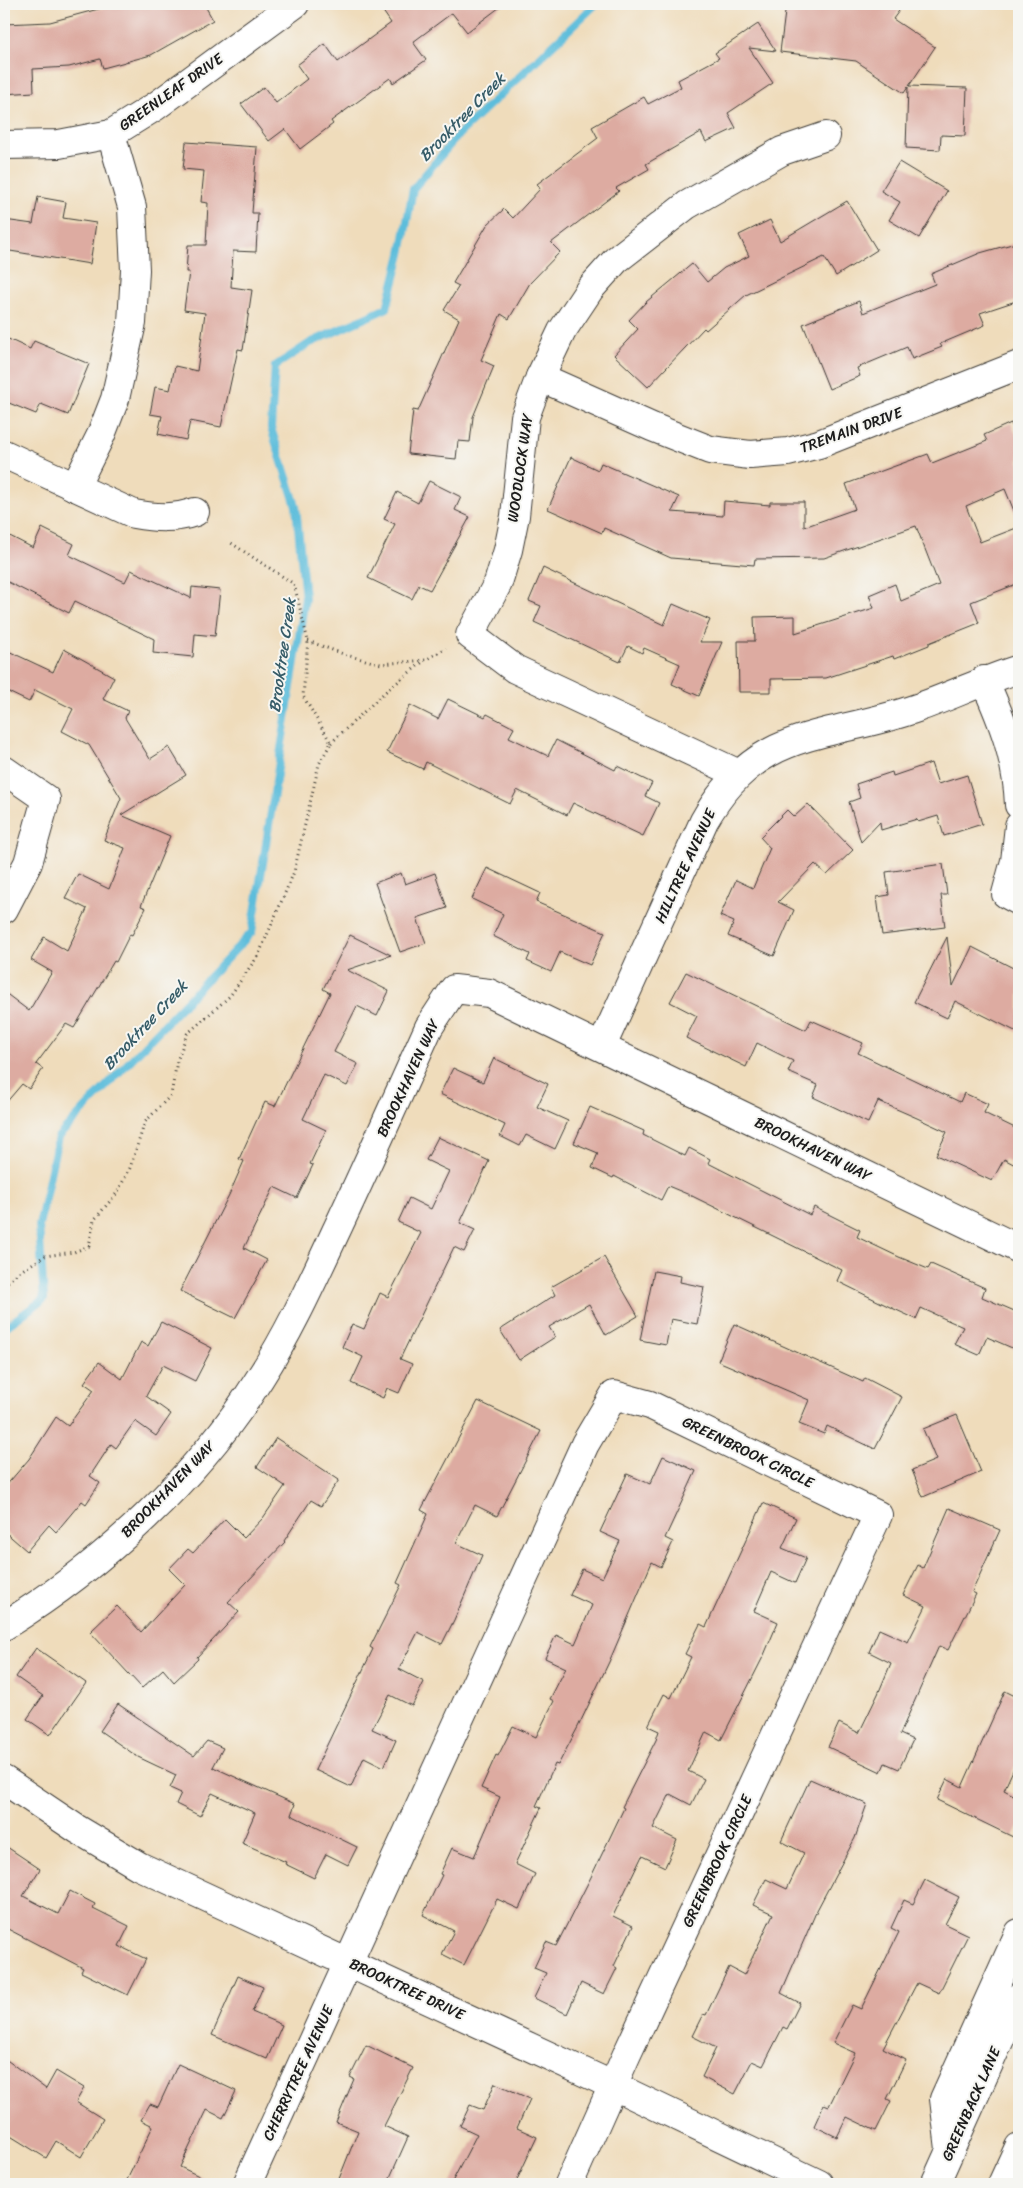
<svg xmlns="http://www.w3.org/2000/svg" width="1023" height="2188" font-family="Sriracha,sans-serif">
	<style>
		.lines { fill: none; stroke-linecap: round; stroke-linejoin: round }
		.stream { stroke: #5dbddb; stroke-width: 8 }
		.building { fill: #ddaba1 }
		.street-casing { stroke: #3c3934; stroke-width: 30 }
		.secondary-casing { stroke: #3c3934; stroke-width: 30 }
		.primary-casing { stroke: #3c3934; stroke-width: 30 }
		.path { stroke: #3c3934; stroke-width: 3; stroke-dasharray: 1 4; stroke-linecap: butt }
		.street { stroke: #fff; stroke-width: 28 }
		.secondary { stroke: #fff; stroke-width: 28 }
		.primary { stroke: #fff; stroke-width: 28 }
		.labels { text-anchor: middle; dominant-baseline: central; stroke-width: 4; stroke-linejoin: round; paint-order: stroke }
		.street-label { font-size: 15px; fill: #1c1c1c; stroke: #f6f6f2 }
		.water-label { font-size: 16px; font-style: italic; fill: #365c68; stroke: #f6f6f2 }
	</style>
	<rect width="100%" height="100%" fill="#f6f6f2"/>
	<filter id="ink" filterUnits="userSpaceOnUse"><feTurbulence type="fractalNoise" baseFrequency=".02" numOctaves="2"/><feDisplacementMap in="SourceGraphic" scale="10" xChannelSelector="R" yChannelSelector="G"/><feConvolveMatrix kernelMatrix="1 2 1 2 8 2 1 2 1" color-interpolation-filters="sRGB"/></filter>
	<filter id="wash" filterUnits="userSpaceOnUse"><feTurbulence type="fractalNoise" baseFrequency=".0096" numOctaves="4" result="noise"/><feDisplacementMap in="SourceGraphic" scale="20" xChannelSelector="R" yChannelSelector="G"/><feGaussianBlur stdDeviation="1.12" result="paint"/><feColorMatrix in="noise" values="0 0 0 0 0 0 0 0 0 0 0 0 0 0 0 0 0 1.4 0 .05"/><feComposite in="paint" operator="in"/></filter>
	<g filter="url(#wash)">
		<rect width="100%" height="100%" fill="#efdcbb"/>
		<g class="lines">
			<polyline class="stream" points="4,1328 44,1299 39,1226 58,1137 252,932 305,598 296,506 271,428 275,366 310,343 387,308 401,254 413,189 460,133 596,4"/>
		</g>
		<g id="blocks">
			<g class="building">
				<polygon points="117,4 204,4 213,20 151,55 103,68 100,59 69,67 33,69 34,92 4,94 4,24 50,22"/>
				<polygon points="378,4 504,4 467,32 452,13 413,42 426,60 393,83 390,78 331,121 333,124 300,149 285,129 269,141 241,104 264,87 276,103 307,79 297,65 325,44 338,62 391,23"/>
				<polygon points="786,4 904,4 893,19 935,47 909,86 967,88 965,136 941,135 940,150 906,148 908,87 904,93 856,61 780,52"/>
				<polygon points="758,24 776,51 749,48 773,83 728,113 736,128 706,142 701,132 646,164 649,169 616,188 619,191 551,243 560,252 530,283 509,319 501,314 481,360 494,366 473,417 470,442 458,441 456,459 408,454 413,410 418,411 459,319 444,310 459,286 453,283 487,225 504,209 513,218 540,189 537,184 598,138 592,127 644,97 648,104 681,87 678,80 719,58 715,53"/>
				<polygon points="186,142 257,147 252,213 258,213 256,252 233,251 231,287 252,290 243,350 238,349 221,427 190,421 186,440 158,434 162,416 150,414 155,387 170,390 175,366 197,371 205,313 184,310 189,272 186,272 188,245 206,245 208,203 201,202 204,171 183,169"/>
				<polygon points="899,162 947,191 919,238 889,220 900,202 881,191"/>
				<polygon points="38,197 66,202 63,218 96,223 90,264 4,250 4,220 33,224"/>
				<polygon points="847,201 877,250 836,276 824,257 746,295 706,330 704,328 648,387 614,355 638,329 629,320 646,302 692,264 707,282 724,268 749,256 739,235 770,220 780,241"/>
				<polygon points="1019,242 1019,300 980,313 985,325 940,344 942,347 912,359 907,347 857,368 860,376 829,389 803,324 859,301 863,313 935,284 931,274 980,253"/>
				<polygon points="4,337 30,349 34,341 89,364 68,415 41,404 36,414 4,401"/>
				<polygon points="1011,423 1019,441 1019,523 1005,489 966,506 980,542 1019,527 1019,583 971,602 979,623 929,643 929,645 894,659 893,656 826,678 771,679 771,692 739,692 738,641 755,641 754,617 795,616 795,633 874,608 869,595 895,584 901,601 939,585 916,526 824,558 755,559 754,565 671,558 604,528 602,533 548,509 571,457 598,470 601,463 679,497 672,512 723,516 724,501 770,505 770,502 804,502 804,527 855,509 846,484 928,454 932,463 987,441 984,435"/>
				<polygon points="429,481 461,497 455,510 470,517 430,590 419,585 412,599 368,578 395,524 384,519 397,492 418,503"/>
				<polygon points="42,528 74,544 69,555 125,582 131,570 191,598 192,587 220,590 215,636 195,634 193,657 153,653 154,639 75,601 69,613 4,580 4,533 33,548"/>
				<polygon points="543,568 664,625 673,604 710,620 700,642 722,642 699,696 672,684 680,664 644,648 642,653 628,646 620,662 534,622 541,606 529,601"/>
				<polygon points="4,649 53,672 64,649 114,677 103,699 128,711 125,718 150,759 169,747 186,775 121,815 170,836 141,906 146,908 132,935 130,934 116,962 114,961 74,1028 66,1024 36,1064 43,1069 29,1089 22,1084 4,1105 4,992 29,1011 52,972 31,960 44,937 67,951 87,909 65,898 78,874 109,889 125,848 104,840 121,798 89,745 62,731 73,709 35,690 29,702 4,690"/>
				<polygon points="448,699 485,717 487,714 514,728 509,737 548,756 556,740 615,770 617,766 652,783 645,796 659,803 643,836 573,803 567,815 517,790 510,804 426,762 423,769 387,752 410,705 438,719"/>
				<polygon points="931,763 938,784 967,775 982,824 944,836 938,816 918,822 917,819 881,830 880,822 861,842 849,802 860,798 856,784 892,772 893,776"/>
				<polygon points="808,804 853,850 827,875 815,864 778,902 794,910 774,956 728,936 734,922 720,916 736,880 753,888 770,848 760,837 787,810 794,817"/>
				<polygon points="943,864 947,895 941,895 945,927 882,935 877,897 889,895 886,872"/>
				<polygon points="487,868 540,893 536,902 605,932 590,965 560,952 551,972 527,961 530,954 493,936 503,914 472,899"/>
				<polygon points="401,873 405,884 435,873 447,908 417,918 426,943 400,952 375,883"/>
				<polygon points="350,935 391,955 347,970 389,991 377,1016 357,1006 334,1052 358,1064 347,1086 324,1075 303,1119 326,1130 310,1164 313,1165 297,1198 274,1187 244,1248 267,1260 235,1318 180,1291 229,1195 244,1161 239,1159 265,1102 275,1106 330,993 323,989"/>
				<polygon points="947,937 953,986 972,947 1019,971 1019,1033 955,1001 947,1018 914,1002"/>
				<polygon points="686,972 806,1030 811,1020 863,1043 858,1053 960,1102 964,1093 988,1104 984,1113 1019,1130 1019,1167 1004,1159 992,1181 936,1155 947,1132 917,1118 878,1101 868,1123 813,1097 818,1085 788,1072 793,1061 757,1043 746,1067 686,1038 697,1016 670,1002"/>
				<polygon points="494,1058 548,1084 537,1107 568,1121 555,1149 526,1135 520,1146 500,1136 505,1125 440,1094 453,1068 483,1082"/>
				<polygon points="590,1107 644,1131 643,1135 685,1156 689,1148 710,1159 708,1163 810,1215 814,1207 860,1230 857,1237 899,1257 928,1269 931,1264 985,1288 982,1297 1019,1313 1019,1351 987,1337 979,1355 954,1344 963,1327 921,1308 916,1319 892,1308 837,1281 842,1270 692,1196 668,1186 661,1200 614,1176 613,1178 592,1168 598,1153 574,1143"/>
				<polygon points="438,1137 489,1161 460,1223 475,1230 464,1252 454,1247 400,1359 412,1364 399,1393 387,1388 383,1398 351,1383 363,1357 342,1347 352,1324 364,1329 380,1293 388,1297 421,1233 398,1222 409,1198 431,1209 449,1171 426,1160"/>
				<polygon points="604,1257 638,1316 606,1335 589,1304 549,1327 555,1337 519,1360 500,1330 555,1295 551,1287"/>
				<polygon points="654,1271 681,1276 680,1282 704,1287 697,1324 671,1319 666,1345 640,1340"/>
				<polygon points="161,1322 212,1348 195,1381 163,1365 146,1396 171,1414 156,1436 135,1421 116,1448 111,1444 90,1476 100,1483 86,1504 82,1501 56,1532 49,1525 27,1551 4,1531 4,1488 29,1459 56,1417 68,1426 94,1390 84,1383 99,1362 122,1379 141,1342 148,1346"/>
				<polygon points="734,1324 863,1382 865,1378 902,1397 875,1449 827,1426 824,1434 799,1424 809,1400 718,1361"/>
				<polygon points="478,1401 541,1431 497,1516 475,1505 456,1543 482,1555 454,1620 442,1644 418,1632 399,1669 424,1682 412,1706 390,1695 372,1729 396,1740 384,1767 364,1757 351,1787 315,1770 373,1649 370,1647 401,1585 397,1583 428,1514 421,1510"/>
				<polygon points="957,1415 981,1472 923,1497 912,1470 936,1460 923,1429"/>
				<polygon points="276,1438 339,1480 321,1506 311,1500 284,1541 285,1542 228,1602 239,1612 197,1657 198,1659 174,1682 163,1669 142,1688 90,1632 117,1606 141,1632 185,1585 169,1569 188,1549 193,1553 225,1519 244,1538 263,1518 285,1486 257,1467"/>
				<polygon points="663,1456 696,1471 665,1538 673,1542 661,1567 652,1562 609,1662 578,1727 558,1765 555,1764 536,1806 541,1808 515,1864 535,1874 519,1909 497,1899 464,1965 442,1954 454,1931 423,1915 442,1875 440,1874 452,1848 474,1857 500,1797 481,1788 496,1755 498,1756 513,1726 536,1737 554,1701 550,1699 566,1668 545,1658 556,1635 575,1644 592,1605 570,1595 582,1569 602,1578 620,1541 600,1532 627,1474 650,1484"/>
				<polygon points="763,1503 796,1518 782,1548 806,1558 795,1583 771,1572 754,1611 778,1622 764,1655 721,1740 706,1732 688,1771 704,1779 691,1805 670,1794 653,1828 677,1840 665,1867 642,1856 613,1916 633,1926 614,1966 617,1968 604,1994 581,1983 567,2014 534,1998 546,1973 534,1968 546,1942 556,1946 591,1877 624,1808 622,1807 656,1740 659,1731 648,1726 664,1694 671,1698 691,1657 685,1654 700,1624 706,1627"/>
				<polygon points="949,1508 1000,1530 972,1592 976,1594 948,1650 939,1646 900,1734 913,1740 899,1769 885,1763 881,1772 828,1747 839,1723 859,1733 878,1694 891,1663 869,1652 879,1629 908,1642 926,1606 903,1595 918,1565 923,1568"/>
				<polygon points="36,1648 86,1683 50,1735 27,1719 43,1696 16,1677"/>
				<polygon points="1005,1691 1019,1698 1019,1757 1004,1790 1019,1798 1019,1824 1013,1837 937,1800 947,1779 962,1787"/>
				<polygon points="118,1704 194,1756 207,1741 223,1748 213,1767 295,1804 291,1815 357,1847 348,1865 326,1854 314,1878 285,1864 286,1862 242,1843 255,1813 212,1793 200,1816 176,1804 181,1793 170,1788 176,1775 138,1757 100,1731"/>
				<polygon points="810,1779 867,1804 855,1838 817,1910 781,1993 800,2003 787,2029 783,2027 763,2066 752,2061 735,2094 702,2077 716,2048 692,2036 703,2014 706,2015 729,1967 744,1975 773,1914 753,1905 766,1879 787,1889 804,1853 781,1841"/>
				<polygon points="4,1845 40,1869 23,1896 58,1914 70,1891 95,1904 93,1908 129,1926 119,1946 146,1959 128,1995 81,1972 83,1968 4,1927"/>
				<polygon points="925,1880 959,1897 945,1924 968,1935 939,1993 917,1983 883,2048 906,2060 887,2099 891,2101 876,2131 847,2117 837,2137 814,2126 824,2104 829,2106 855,2053 833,2043 852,2005 861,2009 899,1932 891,1928 904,1900 913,1904"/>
				<polygon points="238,1976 263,1987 252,2012 282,2025 267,2059 212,2035"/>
				<polygon points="366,2045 413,2068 384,2126 408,2137 387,2184 337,2184 358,2131 336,2122 354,2079 350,2077"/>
				<polygon points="4,2058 46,2089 56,2071 84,2088 76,2102 103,2119 81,2157 56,2141 46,2158 4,2132"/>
				<polygon points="178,2064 236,2091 223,2118 207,2110 180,2167 216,2184 125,2184 153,2126 141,2120 150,2104 158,2107"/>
				<polygon points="495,2083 530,2099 517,2128 537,2137 515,2184 451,2184 477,2134 460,2126 470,2105 483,2110"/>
			</g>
		</g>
	</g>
	<g filter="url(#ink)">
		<use href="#blocks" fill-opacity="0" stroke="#3c3934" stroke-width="1"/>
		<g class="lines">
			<g class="street-casing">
				<g id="street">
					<polyline points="4,145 59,144 111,134 156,106 295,4"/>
					<polyline points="540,377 652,427 710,450 750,455 788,452 819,444 1019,365"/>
					<path d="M4,454L134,514C156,518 175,519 195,512"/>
					<polyline points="75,487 101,435 115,399 132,323 135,270 132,207 111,134"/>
					<path d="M984,680C1003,722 1017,758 1019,805"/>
					<polyline points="4,770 46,799 28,863 4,909"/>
					<polyline points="739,774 515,669 470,635 498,583 508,550 515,516 525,417 540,377 562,331 590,289 616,260 687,205 782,151 826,136"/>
					<polyline points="1019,826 1015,861 1006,894 1019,901"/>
					<path d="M602,1046L704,821C758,725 827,740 917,708C951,696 984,680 1019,669"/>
					<path d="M4,1626C102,1566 199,1476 260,1378C291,1330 314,1278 338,1227C369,1161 399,1094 429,1027L454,989L489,993L1019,1249"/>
					<polyline points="950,2149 944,2099 1019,1933"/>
					<polyline points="247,2184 585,1444 614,1395 650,1405 878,1515 627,2054 569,2184"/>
				</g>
			</g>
			<g class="secondary-casing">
				<polyline id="secondary" points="4,1780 77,1829 139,1866 614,2086 819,2184"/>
			</g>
			<g class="primary-casing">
				<g id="primary">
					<polyline points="935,2184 1019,1997"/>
					<polyline points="1002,2184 1019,2147"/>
				</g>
			</g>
			<g class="path">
				<polyline points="308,641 346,655 381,664 426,660 446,648"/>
				<polyline points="331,743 385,692 424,661"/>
				<polyline points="4,1285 19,1272 45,1256 74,1252 89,1246 94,1220 117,1193 130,1168 145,1122 171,1095 177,1061 187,1034 230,996 259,954 294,872 319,764 331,743 303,696 308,641 294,584 231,543"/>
			</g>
			<use href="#street" class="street"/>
			<use href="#secondary" class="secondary"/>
			<use href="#primary" class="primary"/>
		</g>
	</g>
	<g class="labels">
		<g class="street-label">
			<text transform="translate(171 92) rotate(-35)">GREENLEAF DRIVE</text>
			<text transform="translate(851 430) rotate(-20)">TREMAIN DRIVE</text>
			<text transform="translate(520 468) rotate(-82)">WOODLOCK WAY</text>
			<text transform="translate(685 866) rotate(-65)">HILLTREE AVENUE</text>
			<text transform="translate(408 1078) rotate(-65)">BROOKHAVEN WAY</text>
			<text transform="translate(813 1149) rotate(26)">BROOKHAVEN WAY</text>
			<text transform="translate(748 1452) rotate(26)">GREENBROOK CIRCLE</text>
			<text transform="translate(168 1489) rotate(-46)">BROOKHAVEN WAY</text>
			<text transform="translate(717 1861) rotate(-65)">GREENBROOK CIRCLE</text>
			<text transform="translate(407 1989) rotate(25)">BROOKTREE DRIVE</text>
			<text transform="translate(298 2073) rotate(-65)">CHERRYTREE AVENUE</text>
			<text transform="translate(971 2104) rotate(-66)">GREENBACK LANE</text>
		</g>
		<g class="water-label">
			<text transform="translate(462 117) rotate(-46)">Brooktree Creek</text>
			<text transform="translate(282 655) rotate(-82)">Brooktree Creek</text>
			<text transform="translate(145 1025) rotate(-47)">Brooktree Creek</text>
		</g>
	</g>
	<rect width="1023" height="2188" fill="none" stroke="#f6f6f2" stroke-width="20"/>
</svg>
